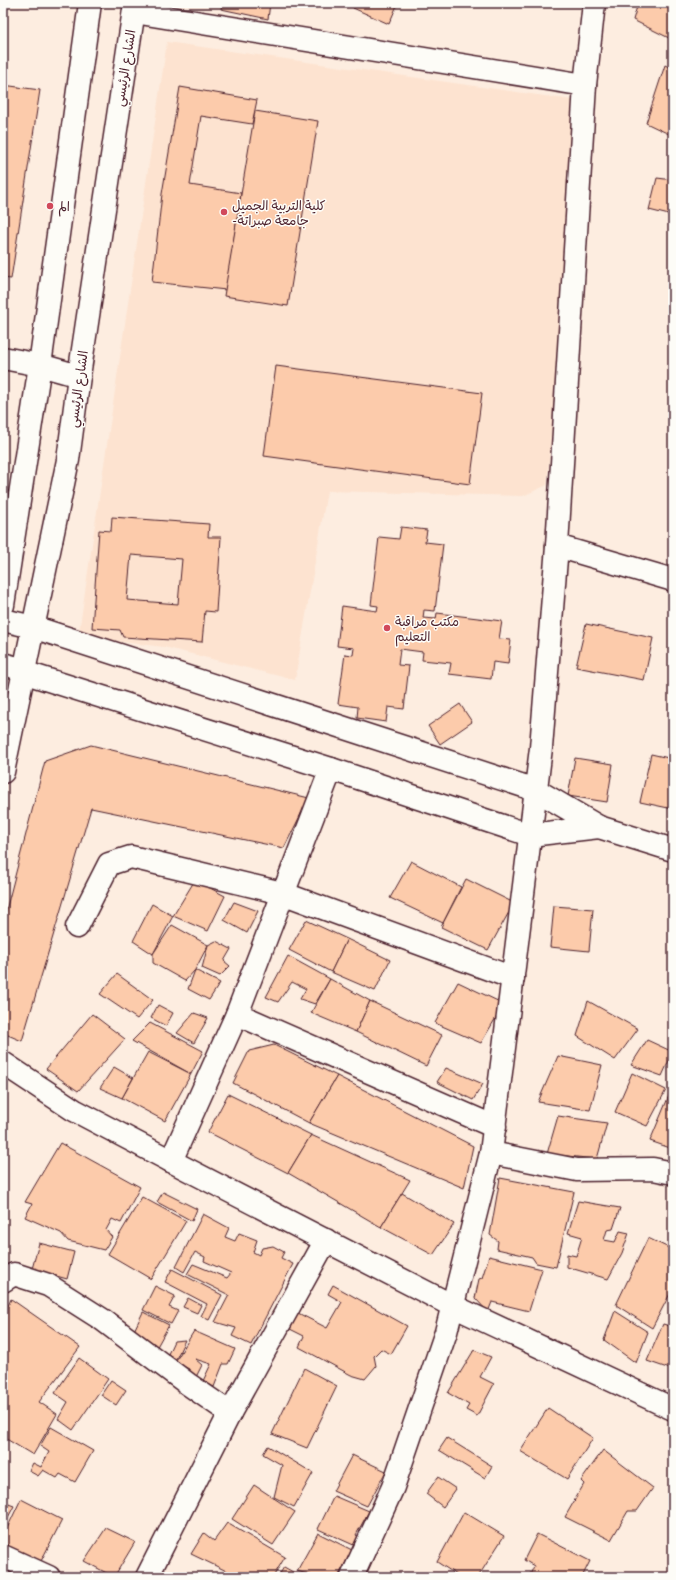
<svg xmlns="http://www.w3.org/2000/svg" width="676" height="1580" font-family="Delius,'Playpen Sans Arabic',sans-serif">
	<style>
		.built { fill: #fde3d0 }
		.building { fill: #fccbab; stroke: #4a1f2b; fill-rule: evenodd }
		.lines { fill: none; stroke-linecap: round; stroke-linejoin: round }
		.street-casing { stroke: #4a1f2b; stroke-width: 25 }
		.secondary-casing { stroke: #4a1f2b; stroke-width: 25 }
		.street { stroke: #fdfcf7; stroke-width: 22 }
		.secondary { stroke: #fdfcf7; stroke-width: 22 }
		.poi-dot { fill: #d1495b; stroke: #fdfcf7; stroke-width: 1.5 }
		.labels { text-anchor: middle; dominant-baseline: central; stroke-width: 3; stroke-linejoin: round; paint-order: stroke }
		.street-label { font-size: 13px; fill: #4a1f2b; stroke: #fdfcf7 }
		.poi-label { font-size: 13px; fill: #4a1f2b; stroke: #fdfcf7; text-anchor: start }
	</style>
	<rect width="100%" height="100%" fill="#fdede0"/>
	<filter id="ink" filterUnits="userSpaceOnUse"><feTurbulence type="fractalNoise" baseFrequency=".025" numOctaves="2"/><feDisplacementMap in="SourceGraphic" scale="8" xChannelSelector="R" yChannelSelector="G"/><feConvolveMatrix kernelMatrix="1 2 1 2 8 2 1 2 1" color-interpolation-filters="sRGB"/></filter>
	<g filter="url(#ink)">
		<polygon class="built" points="167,42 579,101 547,485 523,496 327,491 295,680 164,647 106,640 79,632"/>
		<g class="building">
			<polygon points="222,3 270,3 268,19 221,9"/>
			<polygon points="309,3 320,3 317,8"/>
			<polygon points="355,3 398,3 389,24 353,8"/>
			<polygon points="638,3 673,3 673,40 633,20"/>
			<polygon points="665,65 673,69 673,136 646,123"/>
			<polygon points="3,85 40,90 11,279 3,278"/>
			<polygon points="180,87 257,100 252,124 201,116 190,185 241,193 226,290 152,282 162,194"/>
			<polygon points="255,111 318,121 288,306 224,296"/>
			<polygon points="657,178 673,180 673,216 649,210"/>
			<polygon points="276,366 482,393 470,484 264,456"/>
			<path d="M112,517L209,524L208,537H221L216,612L205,611L202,642L123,637L120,630L92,628L99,530L111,531ZM131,555L182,559L178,604L127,600Z"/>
			<polygon points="401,527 427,530 425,542 443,544 435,611 424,610 423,618 436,619 437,613 502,621 499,639 511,640 508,664 493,662 491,679 449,674 451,663 422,660 423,652 400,649 398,665 409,666 404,709 388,707 386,722 357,718 358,707 338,704 345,654 353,655 354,648 337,646 342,606 377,611 378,606 371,605 379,537 399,539"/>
			<polygon points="586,624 653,638 644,680 576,667"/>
			<polygon points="460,704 472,722 440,744 428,726"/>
			<polygon points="91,745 309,798 284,848 91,808 22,1041 3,1033 3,922 45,761"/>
			<polygon points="651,754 673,759 673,809 640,802"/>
			<polygon points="575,758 613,764 607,802 568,796"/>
			<polygon points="411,861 461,887 443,923 390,898"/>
			<polygon points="466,879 514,903 488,950 441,927"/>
			<polygon points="195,880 225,896 208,931 173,916"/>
			<polygon points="234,902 258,911 247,933 224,920"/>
			<polygon points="152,904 173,916 153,954 133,941"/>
			<polygon points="554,906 593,909 589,951 550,947"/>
			<polygon points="306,920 347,939 331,972 289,950"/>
			<polygon points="172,925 208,945 195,970 185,981 153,963 153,954"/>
			<polygon points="347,939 390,960 375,991 331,972"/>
			<polygon points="216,941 231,949 224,961 230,966 220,976 202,968 208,945"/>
			<polygon points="288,956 330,979 315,1004 300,999 306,989 292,982 278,1002 266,997"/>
			<polygon points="195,970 220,983 209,1000 188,989"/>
			<polygon points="117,974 153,1000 137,1019 100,994"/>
			<polygon points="330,979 370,1001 356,1032 311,1013"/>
			<polygon points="458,982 504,1004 481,1043 435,1023"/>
			<polygon points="370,1001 442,1035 426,1066 356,1032"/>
			<polygon points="588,1001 638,1029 615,1060 577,1036"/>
			<polygon points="158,1005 173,1013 166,1026 151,1018"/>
			<polygon points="194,1013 208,1018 194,1043 177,1033"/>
			<polygon points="92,1014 125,1039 78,1091 46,1069"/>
			<polygon points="150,1023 203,1051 191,1074 132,1041"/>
			<polygon points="647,1040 673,1052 662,1076 631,1065"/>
			<polygon points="274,1045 337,1076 309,1123 233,1083 249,1051"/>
			<polygon points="148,1052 191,1074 165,1121 122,1098"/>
			<polygon points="558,1056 602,1065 590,1110 538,1102"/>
			<polygon points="114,1067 133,1078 122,1098 100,1088"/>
			<polygon points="446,1068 483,1084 473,1100 437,1082"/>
			<polygon points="632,1073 666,1090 647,1126 615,1112"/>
			<polygon points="337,1076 473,1146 464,1188 309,1123"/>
			<polygon points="673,1086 673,1149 650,1141"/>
			<polygon points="228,1094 311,1135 288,1173 208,1132"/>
			<polygon points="558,1116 607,1123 597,1159 547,1154"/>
			<polygon points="311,1135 410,1180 381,1227 288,1173"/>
			<polygon points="60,1143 140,1187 121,1223 112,1219 106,1230 112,1237 104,1250 68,1241 61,1233 25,1217 32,1204 25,1202"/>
			<polygon points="500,1178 574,1192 556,1267 536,1263 532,1257 497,1249 498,1241 490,1235"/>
			<polygon points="163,1192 197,1209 192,1221 157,1202"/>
			<polygon points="402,1193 454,1224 433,1255 381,1227"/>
			<polygon points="142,1197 186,1221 151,1279 108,1254"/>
			<polygon points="578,1201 620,1208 613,1229 607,1230 604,1240 615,1242 620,1231 629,1233 622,1253 608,1279 567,1267 567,1254 576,1256 582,1237 568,1233"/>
			<polygon points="203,1214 229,1228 225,1237 235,1241 239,1233 257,1240 253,1252 259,1255 262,1248 273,1246 284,1252 281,1258 293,1264 251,1345 232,1336 236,1328 215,1322 229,1295 187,1274 193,1264 227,1278 231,1273 204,1261 205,1257 195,1252 184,1272 176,1267"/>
			<polygon points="648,1238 673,1250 673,1288 652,1328 616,1305"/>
			<polygon points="39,1243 74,1252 67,1279 32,1269"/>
			<polygon points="489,1256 542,1269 529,1311 492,1302 488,1312 475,1298 479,1279 482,1278"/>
			<polygon points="172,1269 222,1295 209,1320 201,1316 207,1304 165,1282"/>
			<polygon points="333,1285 407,1326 391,1354 381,1349 374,1356 376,1366 365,1379 351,1375 299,1347 304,1336 290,1329 298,1313 327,1328 342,1302 328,1294"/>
			<polygon points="155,1286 175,1296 169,1307 178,1311 171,1324 143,1310"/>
			<polygon points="188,1298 201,1305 197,1313 183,1307"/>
			<polygon points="11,1299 80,1347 39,1402 57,1414 33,1455 3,1437 3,1317"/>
			<polygon points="615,1311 648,1332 636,1363 604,1340"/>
			<polygon points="143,1312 169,1325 154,1352 131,1337"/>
			<polygon points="663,1324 673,1327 673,1370 647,1361"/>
			<polygon points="194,1331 235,1349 228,1364 223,1364 214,1387 203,1381 211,1364 195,1359 202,1365 194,1381 187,1377 189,1369 175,1362"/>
			<polygon points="185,1340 176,1359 168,1354 174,1341"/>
			<polygon points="474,1350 491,1357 480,1377 494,1384 477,1416 466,1410 469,1405 448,1393"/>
			<polygon points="79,1358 108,1379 73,1430 58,1419 68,1402 55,1393"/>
			<polygon points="304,1368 337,1386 307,1448 272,1434"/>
			<polygon points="111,1380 126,1390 116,1405 101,1395"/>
			<polygon points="548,1408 593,1438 567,1479 520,1451"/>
			<polygon points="51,1427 93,1451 75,1482 60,1474 57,1478 43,1470 38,1476 29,1471 33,1463 41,1467 49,1452 40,1446"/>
			<polygon points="447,1438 492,1466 485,1478 439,1450"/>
			<polygon points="268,1446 313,1473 294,1507 274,1497 282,1465 263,1454"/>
			<polygon points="603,1450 653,1488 637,1511 628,1511 611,1540 565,1517 584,1484 581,1481"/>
			<polygon points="352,1455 386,1471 367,1506 333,1491"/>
			<polygon points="438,1477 456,1489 443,1507 426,1494"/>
			<polygon points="254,1485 295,1512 273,1545 232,1519"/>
			<polygon points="334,1496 369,1511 356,1535 363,1540 358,1547 318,1529"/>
			<polygon points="21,1499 62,1520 38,1567 3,1552 3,1537"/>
			<polygon points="3,1502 14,1506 3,1527"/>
			<polygon points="464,1512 504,1536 478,1577 460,1577 437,1562"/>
			<polygon points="227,1523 285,1557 273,1577 239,1577 191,1554 204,1533 214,1541"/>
			<polygon points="106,1528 135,1542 114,1577 84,1561"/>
			<polygon points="318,1533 352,1550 338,1577 317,1577 297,1571"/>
			<polygon points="537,1534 590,1561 582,1577 529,1577 534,1566 524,1560"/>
			<polygon points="284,1567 302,1577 278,1577"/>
		</g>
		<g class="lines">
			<g class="street-casing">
				<g id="street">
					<polyline points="134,12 585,85"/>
					<polyline points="3,358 40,365 79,376"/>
					<polyline points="557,546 673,580"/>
					<polyline points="3,620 33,627 536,790 599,827 673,850"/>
					<polyline points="3,664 14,667 23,672 331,769 530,835 599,827"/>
					<polyline points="77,927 109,864 131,857 282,893 513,978"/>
					<polyline points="237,1014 495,1127"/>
					<polyline points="3,1063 74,1110 171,1161 453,1306 673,1409"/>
					<polyline points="491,1153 577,1170 653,1169 673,1173"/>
					<polyline points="171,1161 237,1014 331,769"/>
					<polyline points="3,1281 14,1274 48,1285 103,1320 188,1384 230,1413"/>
					<polyline points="3,1556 49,1577"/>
					<polyline points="147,1577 230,1413 326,1240"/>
					<polyline points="352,1577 393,1487 446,1332 491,1153 541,748 557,546 585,85 594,3"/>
				</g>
			</g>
			<g class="secondary-casing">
				<g id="secondary">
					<polyline points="3,605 40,365 90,3"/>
					<polyline points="3,772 68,460 79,376 135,3"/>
				</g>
			</g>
			<use href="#street" class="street"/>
			<use href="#secondary" class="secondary"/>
		</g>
	</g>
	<g class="poi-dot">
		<circle cx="50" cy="206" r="4"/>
		<circle cx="224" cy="212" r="4"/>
		<circle cx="387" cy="628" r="4"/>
	</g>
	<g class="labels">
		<g class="street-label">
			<text transform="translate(125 68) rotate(-81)">الشارع الرئيسي</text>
			<text transform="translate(78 389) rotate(-82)">الشارع الرئيسي</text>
		</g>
		<g class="poi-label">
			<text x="232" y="205">كلية التربية الجميل<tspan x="232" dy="15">-جامعة صبراتة</tspan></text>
			<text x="58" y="206">الم</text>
			<text x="395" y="621">مكتب مراقبة<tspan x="395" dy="15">التعليم</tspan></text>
		</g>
	</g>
	<rect width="676" height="1580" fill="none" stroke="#fdfcf7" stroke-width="16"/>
	<rect x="8" y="8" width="660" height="1564" fill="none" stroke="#4a1f2b" stroke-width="1.5" filter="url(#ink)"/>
</svg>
